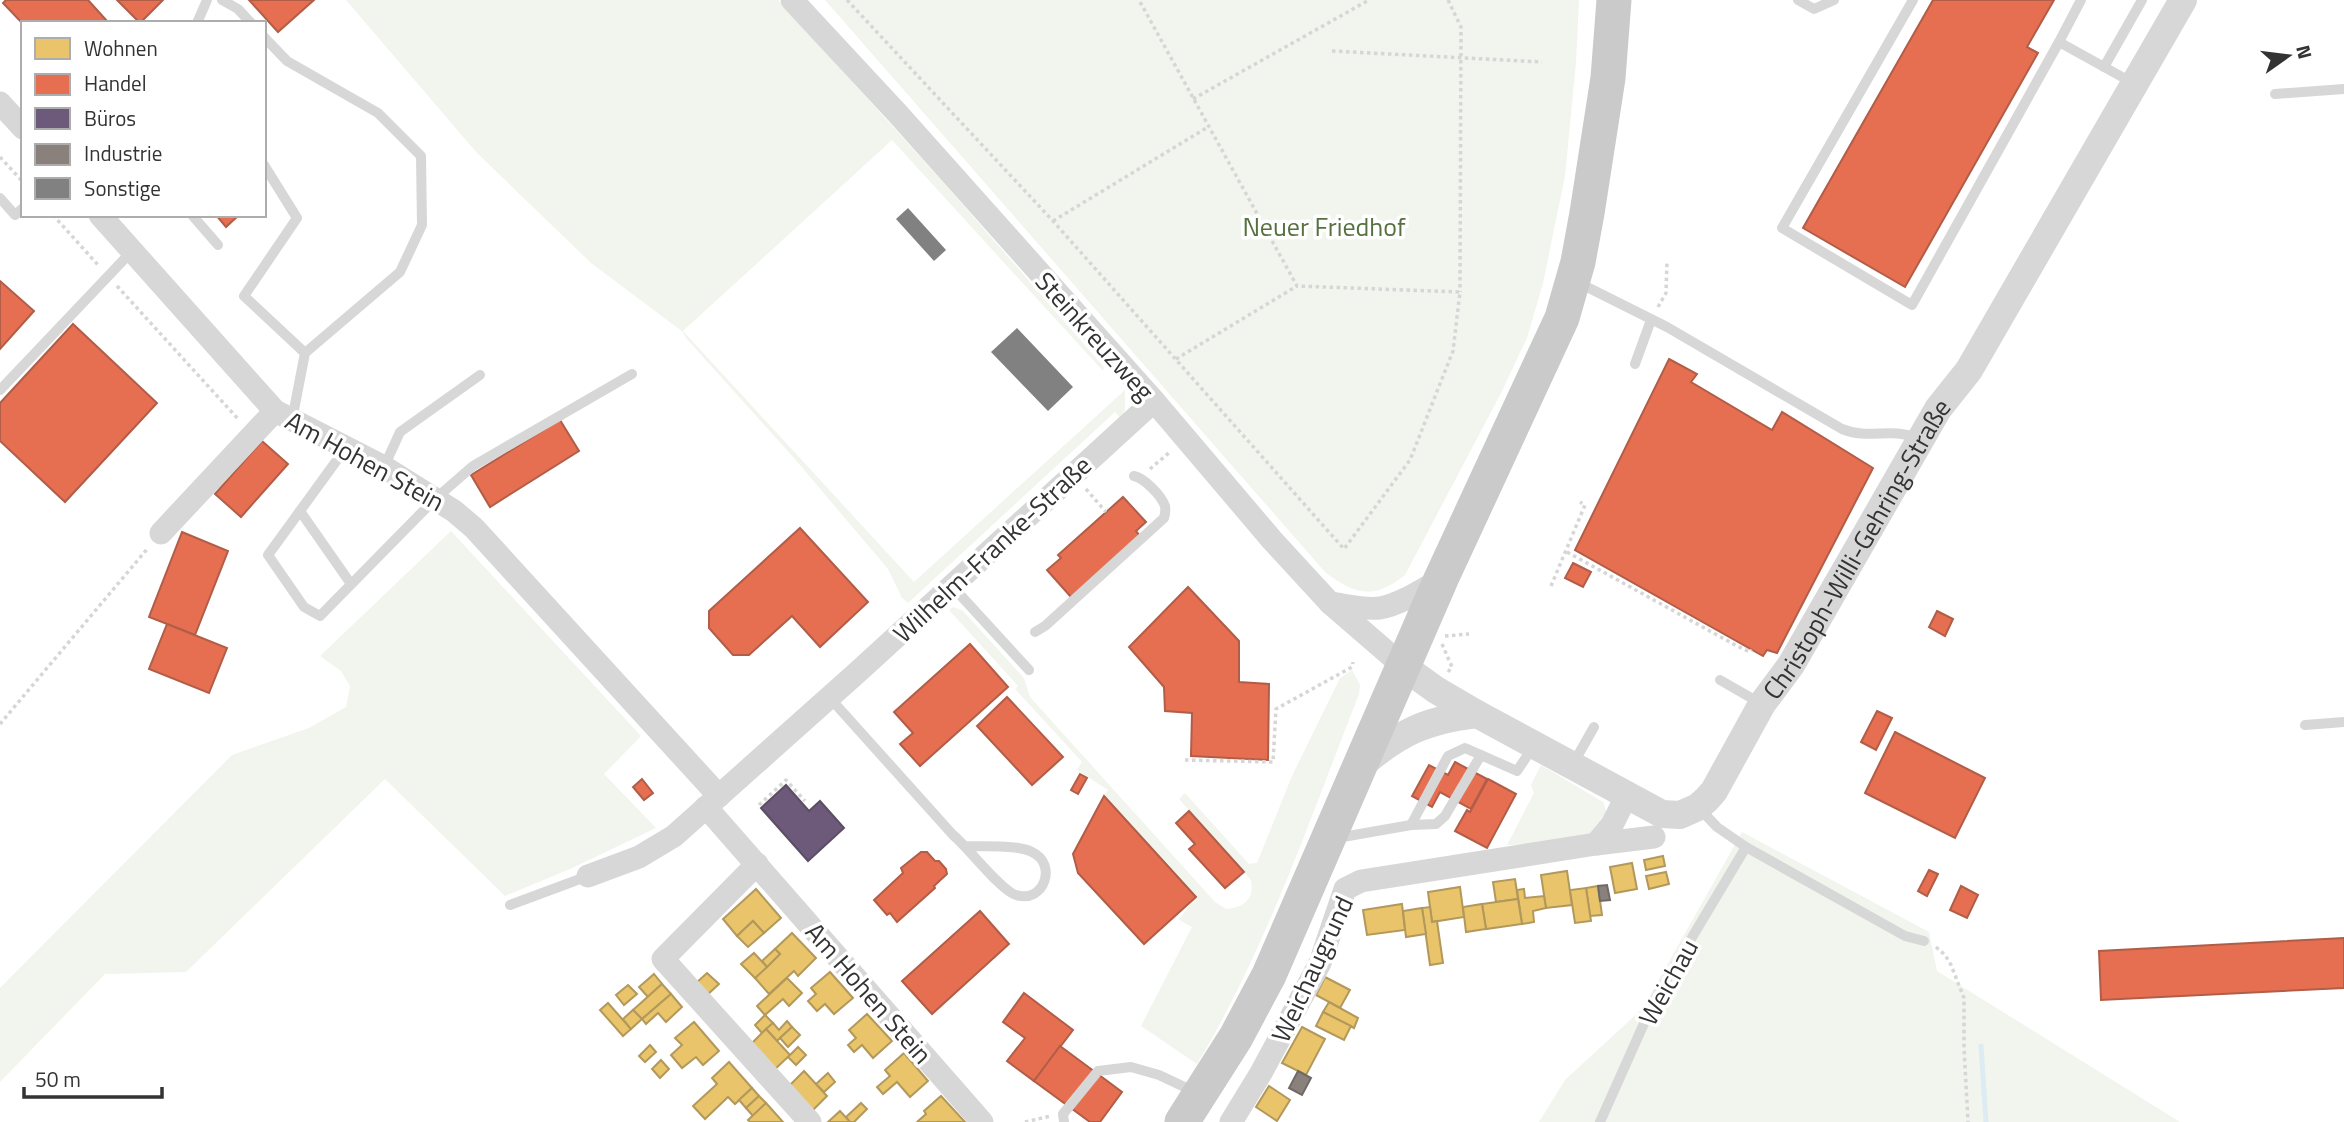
<svg xmlns="http://www.w3.org/2000/svg" width="2344" height="1122" font-family="'Titillium Web',sans-serif">
	<style>
		.green { fill: #f1f5ed }
		.homes { fill: #e9c46a; stroke: #b2985a; stroke-width: 2 }
		.shops { fill: #e76f51; stroke: #b15d48; stroke-width: 2 }
		.offices { fill: #6d597a; stroke: #5c4e65; stroke-width: 2 }
		.industry { fill: #8a817c; stroke: #706a66; stroke-width: 2 }
		.lines { fill: none; stroke-linecap: round; stroke-linejoin: round }
		.stream { stroke: #ddebf3; stroke-width: 5 }
		.building { fill: #818181 }
		.path { stroke: #d6d6d6; stroke-width: 3.5; stroke-dasharray: 3.5 3.5; stroke-linecap: butt }
		.service { stroke: #d7d7d7; stroke-width: 10 }
		.minor { stroke: #d7d7d7; stroke-width: 23 }
		.tertiary { stroke: #d7d7d7; stroke-width: 28 }
		.primary { stroke: #cacaca; stroke-width: 35 }
		.labels { text-anchor: middle; dominant-baseline: central; stroke-width: 7; stroke-linejoin: round; paint-order: stroke }
		.park-label { font-size: 26px; fill: #56703f; stroke: #fff }
		.street-label { font-size: 26px; fill: #333; stroke: #fff }
	</style>
	<rect width="100%" height="100%" fill="#fff"/>
	<g class="green">
		<polygon points="346,0 778,0 943,182 1104,367 1103,371 892,140 683,331 914,582 1125,390 1125,410 1120,418 1115,412 908,603 902,598 888,569 794,458 686,338 683,332 591,263 477,153"/>
		<path d="M825,0H1579L1576,62L1565,176L1543,283L1527,338L1501,393L1405,575C1374,600 1355,595 1325,572Z"/>
		<polygon points="451,531 641,736 604,774 656,828 570,869 505,896 385,779 186,972 105,974 0,1082 0,988 232,755 309,728 346,707 350,686 341,671 320,656"/>
		<path d="M953,607L962,610L1024,678L1030,697L1215,902L1226,909C1244,908 1255,899 1251,880L1179,799L1185,793L1249,864L1257,863L1292,776L1340,678L1352,670L1360,685L1359,694C1310,819 1266,949 1197,1064L1141,1026L1192,927L1179,920L1195,897L1104,796L1108,790L1077,770L1082,762L1015,689L1018,686L949,610Z"/>
		<polygon points="1541,765 1603,802 1607,813 1602,828 1575,842 1507,845 1534,793 1531,785"/>
		<polygon points="1742,832 1929,932 1937,971 2180,1122 1539,1122 1565,1080 1643,1008"/>
	</g>
	<g class="homes">
		<polygon points="1663,856 1665,866 1646,870 1644,860"/>
		<polygon points="1632,863 1637,889 1615,893 1610,867"/>
		<polygon points="1567,871 1572,905 1546,908 1541,875"/>
		<polygon points="1666,872 1669,884 1649,889 1646,876"/>
		<polygon points="1515,879 1518,899 1496,902 1493,882"/>
		<polygon points="1598,886 1602,915 1590,916 1586,888"/>
		<polygon points="1460,887 1464,917 1432,922 1428,892"/>
		<polygon points="1586,888 1591,921 1575,923 1570,890"/>
		<polygon points="756,889 781,918 764,933 753,921 737,936 723,919"/>
		<polygon points="1524,889 1525,898 1544,896 1546,908 1533,911 1534,922 1522,924 1517,890"/>
		<polygon points="1518,899 1522,924 1486,929 1482,904"/>
		<polygon points="1402,904 1405,930 1367,935 1363,910"/>
		<polygon points="1482,904 1486,929 1466,932 1463,907"/>
		<polygon points="1430,907 1432,922 1437,921 1443,963 1430,965 1422,908"/>
		<polygon points="1422,908 1426,934 1406,937 1403,911"/>
		<polygon points="753,921 764,933 748,947 737,936"/>
		<polygon points="792,933 816,958 798,976 794,971 769,994 755,978 780,954 775,949"/>
		<polygon points="775,949 780,954 767,967 762,961"/>
		<polygon points="754,953 767,967 755,978 741,964"/>
		<polygon points="830,972 853,998 834,1014 825,1004 817,1011 808,1001 816,994 811,988"/>
		<polygon points="707,973 719,984 707,995 696,983"/>
		<polygon points="654,974 662,984 648,997 639,987"/>
		<polygon points="1325,977 1350,990 1340,1008 1316,995"/>
		<polygon points="787,978 802,993 789,1006 783,999 765,1015 757,1006"/>
		<polygon points="662,984 671,994 642,1019 633,1010"/>
		<polygon points="628,985 637,994 624,1005 616,995"/>
		<polygon points="671,994 682,1007 666,1022 658,1013 646,1024 642,1019"/>
		<polygon points="1329,1002 1358,1018 1354,1028 1323,1012"/>
		<polygon points="608,1003 631,1029 623,1036 600,1010"/>
		<polygon points="633,1010 642,1019 631,1029 623,1019"/>
		<polygon points="1323,1012 1351,1026 1344,1040 1316,1026"/>
		<polygon points="867,1014 892,1041 873,1058 862,1045 854,1052 848,1045 856,1038 849,1030"/>
		<polygon points="765,1015 773,1023 762,1033 755,1025"/>
		<polygon points="787,1021 792,1027 777,1041 766,1029 773,1023 779,1030"/>
		<polygon points="694,1022 719,1051 703,1065 696,1057 682,1068 671,1055 682,1045 675,1038"/>
		<polygon points="792,1027 800,1035 788,1047 780,1038"/>
		<polygon points="1302,1027 1325,1039 1306,1075 1282,1063"/>
		<polygon points="766,1029 790,1055 773,1071 749,1046"/>
		<polygon points="650,1045 656,1052 645,1062 639,1056"/>
		<polygon points="798,1047 806,1055 796,1065 788,1057"/>
		<polygon points="904,1053 928,1081 910,1097 897,1082 883,1094 877,1087 890,1076 885,1070"/>
		<polygon points="661,1060 669,1069 660,1078 652,1069"/>
		<polygon points="729,1062 752,1088 735,1104 728,1097 705,1119 693,1106 717,1084 712,1078"/>
		<polygon points="804,1071 827,1096 810,1113 787,1088"/>
		<polygon points="828,1073 835,1082 824,1092 816,1084"/>
		<polygon points="1269,1086 1290,1100 1277,1121 1256,1107"/>
		<polygon points="752,1088 759,1096 746,1108 739,1100"/>
		<polygon points="759,1096 766,1103 753,1116 746,1108"/>
		<polygon points="941,1096 965,1122 917,1122 926,1114 924,1111"/>
		<polygon points="766,1103 783,1122 750,1122 748,1120"/>
		<polygon points="861,1103 867,1109 854,1122 850,1122 846,1117"/>
		<polygon points="840,1111 850,1122 828,1122"/>
	</g>
	<g class="shops">
		<polygon points="6,0 88,0 107,21 105,23 23,24 3,3"/>
		<polygon points="117,0 163,0 140,23"/>
		<polygon points="249,0 314,0 278,32"/>
		<polygon points="1933,0 2054,0 2027,47 2038,53 1905,287 1803,228"/>
		<polygon points="216,215 239,215 226,227"/>
		<polygon points="0,281 34,311 0,349"/>
		<polygon points="73,324 157,403 65,502 0,441 0,403"/>
		<polygon points="1669,359 1697,374 1691,382 1772,430 1782,412 1873,468 1777,653 1767,650 1763,656 1575,550"/>
		<polygon points="560,420 579,451 490,507 471,475"/>
		<polygon points="262,441 288,464 241,517 215,494"/>
		<polygon points="1123,497 1146,522 1136,531 1140,536 1071,597 1047,570 1061,558 1058,555"/>
		<polygon points="800,528 868,602 820,647 792,616 749,655 733,655 709,628 709,611"/>
		<polygon points="182,532 228,551 195,635 149,617"/>
		<polygon points="1573,563 1591,572 1583,587 1565,578"/>
		<polygon points="1188,587 1239,641 1239,682 1269,684 1268,760 1191,756 1192,713 1165,711 1164,687 1129,647"/>
		<polygon points="1937,611 1953,619 1945,636 1929,627"/>
		<polygon points="167,624 227,648 209,693 149,669"/>
		<polygon points="970,644 1008,687 920,766 900,744 913,733 894,712"/>
		<polygon points="1007,697 1063,757 1032,785 977,726"/>
		<polygon points="1877,711 1892,718 1876,750 1861,742"/>
		<polygon points="1895,732 1985,778 1955,838 1865,793"/>
		<polygon points="1455,762 1487,779 1471,809 1440,792 1432,807 1412,796 1429,765 1448,775"/>
		<polygon points="1080,774 1087,778 1078,794 1071,790"/>
		<polygon points="642,779 653,793 644,800 633,787"/>
		<polygon points="1488,779 1516,794 1487,848 1455,831 1467,810 1470,812"/>
		<polygon points="1104,796 1196,897 1144,944 1078,873 1073,854"/>
		<polygon points="1189,811 1244,872 1225,888 1189,849 1195,844 1176,823"/>
		<polygon points="921,852 927,852 935,861 939,861 946,869 947,874 934,886 935,888 897,922 890,913 887,915 874,900 903,873 901,868"/>
		<polygon points="1929,870 1938,874 1927,896 1918,891"/>
		<polygon points="1961,886 1978,895 1967,918 1950,910"/>
		<polygon points="980,911 1009,944 932,1014 902,981"/>
		<polygon points="2344,938 2344,988 2101,1000 2099,951"/>
		<polygon points="1024,993 1073,1030 1034,1081 1007,1061 1025,1038 1003,1022"/>
		<polygon points="1060,1046 1122,1092 1100,1122 1090,1122 1034,1081"/>
	</g>
	<polygon class="offices" points="786,785 809,811 820,801 844,828 808,861 761,808"/>
	<g class="industry">
		<polygon points="1607,885 1610,900 1600,901 1598,886"/>
		<polygon points="1298,1071 1311,1078 1302,1095 1289,1088"/>
	</g>
	<g class="lines">
		<polyline class="stream" points="1981,1046 1986,1122"/>
	</g>
	<g class="building">
		<polygon points="908,208 946,250 934,261 896,219"/>
		<polygon points="1017,328 1073,387 1048,411 991,352"/>
	</g>
	<g class="lines">
		<g class="path">
			<polyline points="847,0 1053,221 1344,549 1410,460 1453,351 1460,292 1297,286 1139,0"/>
			<polyline points="1448,0 1461,27 1460,292"/>
			<polyline points="1332,51 1542,62"/>
			<polyline points="1193,99 1369,0"/>
			<polyline points="0,157 23,182"/>
			<polyline points="53,215 98,265"/>
			<polyline points="1053,221 1208,127"/>
			<polyline points="117,286 239,420"/>
			<polyline points="1658,307 1666,293 1667,262"/>
			<polyline points="1176,359 1297,286"/>
			<polyline points="1150,469 1171,451"/>
			<polyline points="1086,489 1106,512"/>
			<polyline points="1567,552 1737,646 1750,652 1752,650"/>
			<polyline points="1551,586 1585,505 1580,502"/>
			<polyline points="1445,636 1469,634"/>
			<polyline points="1442,644 1452,667 1448,672"/>
			<polyline points="0,724 148,548"/>
			<polyline points="1185,760 1273,762 1276,709 1352,667 1353,662"/>
			<polyline points="759,805 786,780 805,801"/>
			<polyline points="1936,947 1945,955 1951,965 1964,998 1964,1047 1968,1122"/>
			<polyline points="1025,1122 1051,1116"/>
		</g>
		<g class="service">
			<polyline points="222,0 238,9 251,23"/>
			<polyline points="1798,0 1814,9 1834,0"/>
			<polyline points="1913,0 1782,228 1912,305 2059,42 2133,83"/>
			<polyline points="197,23 207,0"/>
			<polyline points="264,37 287,61 378,113 421,156 422,225 400,272 305,353 292,420"/>
			<polyline points="2059,42 2081,0"/>
			<polyline points="2104,67 2142,0"/>
			<polyline points="2275,94 2344,89"/>
			<polyline points="264,165 297,218 244,296 305,353"/>
			<polyline points="0,198 15,215 23,208"/>
			<polyline points="192,215 218,245"/>
			<path d="M1579,283L1667,327L1842,429C1869,440 1890,427 1918,438"/>
			<polyline points="1635,364 1651,320"/>
			<polyline points="0,390 132,251"/>
			<polyline points="345,449 268,555 304,607 320,616 435,499 473,466 632,374"/>
			<polyline points="384,467 400,432 480,375"/>
			<polyline points="300,511 351,584"/>
			<polyline points="952,586 1029,670"/>
			<path d="M1035,632L1045,626L1164,518C1165,514 1166,511 1165,506C1161,495 1144,478 1134,476"/>
			<polyline points="1720,680 1760,703"/>
			<path d="M829,697L953,835C968,847 1001,891 1016,895C1044,904 1058,864 1032,852C1016,844 984,847 966,846"/>
			<polyline points="2305,725 2344,722"/>
			<polyline points="1573,764 1594,727"/>
			<polyline points="1699,808 1717,827 1746,847 1905,936 1924,941"/>
			<polyline points="1411,825 1448,756 1465,748 1517,771 1533,747"/>
			<polyline points="1337,838 1411,825 1436,824 1445,816 1481,755"/>
			<polyline points="510,905 588,876"/>
			<polyline points="1064,1122 1063,1114 1098,1071 1131,1067 1159,1075 1195,1092"/>
			<polyline points="1600,1122 1654,1001 1746,847"/>
		</g>
		<g class="minor">
			<polyline points="792,0 898,114 1154,401 1272,540 1330,603 1404,667"/>
			<polyline points="0,103 23,128"/>
			<polyline points="100,215 275,411 384,467 454,511 474,528 719,796"/>
			<polyline points="161,533 275,411"/>
			<path d="M1330,603C1346,605 1364,610 1380,608C1402,604 1423,589 1441,579"/>
			<polyline points="706,807 982,1122"/>
			<polyline points="1596,844 1612,825 1627,795"/>
			<polyline points="757,864 663,959 810,1122"/>
			<polyline points="588,876 639,857 674,836 860,670 1154,401"/>
			<polyline points="1231,1122 1261,1073 1320,963 1345,889 1361,881 1596,844 1654,837"/>
		</g>
		<g class="tertiary">
			<path id="s1" d="M1404,667L1436,690L1477,714L1662,814L1680,815L1698,807L1707,799L1714,791L1762,704L1791,665L1938,409L1969,370L2183,0"/>
			<path d="M1360,766C1399,733 1425,720 1477,714"/>
		</g>
		<polyline class="primary" points="1182,1122 1236,1037 1269,975 1441,579 1562,318 1578,262 1587,213 1608,78 1614,0"/>
	</g>
	<g class="labels">
		<g class="park-label">
			<text x="1324" y="226">Neuer Friedhof</text>
		</g>
		<g class="street-label">
			<text transform="translate(1095 336) rotate(48)">Steinkreuzweg</text>
			<text transform="translate(365 461) rotate(29)">Am Hohen Stein</text>
			<text transform="translate(992 549) rotate(-43)">Wilhelm-Franke-Straße</text>
			<text stroke="none"><textPath href="#s1" startOffset="639">Christoph-Willi-Gehring-Straße</textPath></text>
			<text transform="translate(1312 969) rotate(-65)">Weichaugrund</text>
			<text transform="translate(1668 982) rotate(-61)">Weichau</text>
			<text transform="translate(869 993) rotate(49)">Am Hohen Stein</text>
		</g>
	</g>
	<rect x="21" y="21" width="245" height="196" fill="#ffffff" stroke="#adadad" stroke-width="2"/>
	<rect x="35" y="38" width="35" height="21" fill="#e9c46a" stroke="#adadad" stroke-width="2"/>
	<text x="84" y="56" font-size="21" fill="#333333">Wohnen</text>
	<rect x="35" y="74" width="35" height="21" fill="#e76f51" stroke="#adadad" stroke-width="2"/>
	<text x="84" y="91" font-size="21" fill="#333333">Handel</text>
	<rect x="35" y="108" width="35" height="21" fill="#6d597a" stroke="#adadad" stroke-width="2"/>
	<text x="84" y="126" font-size="21" fill="#333333">Büros</text>
	<rect x="35" y="144" width="35" height="21" fill="#8a817c" stroke="#adadad" stroke-width="2"/>
	<text x="84" y="161" font-size="21" fill="#333333">Industrie</text>
	<rect x="35" y="178" width="35" height="21" fill="#818181" stroke="#adadad" stroke-width="2"/>
	<text x="84" y="196" font-size="21" fill="#333333">Sonstige</text>
	<g transform="translate(2288 56) rotate(76)" stroke="#ffffff" stroke-width="5" paint-order="stroke">
	<path d="M0-5L12 26L0 18L-12 26Z" fill="#333333"/>
	<text y="-10" font-size="19" font-weight="bold" text-anchor="middle" fill="#333333">N</text>
	</g>
	<path d="M24 1087v10h138v-10" fill="none" stroke="#333333" stroke-width="3.5"/>
	<text x="35" y="1087" font-size="21" fill="#333333" stroke="#ffffff" stroke-width="5" paint-order="stroke">50 m</text>
</svg>
